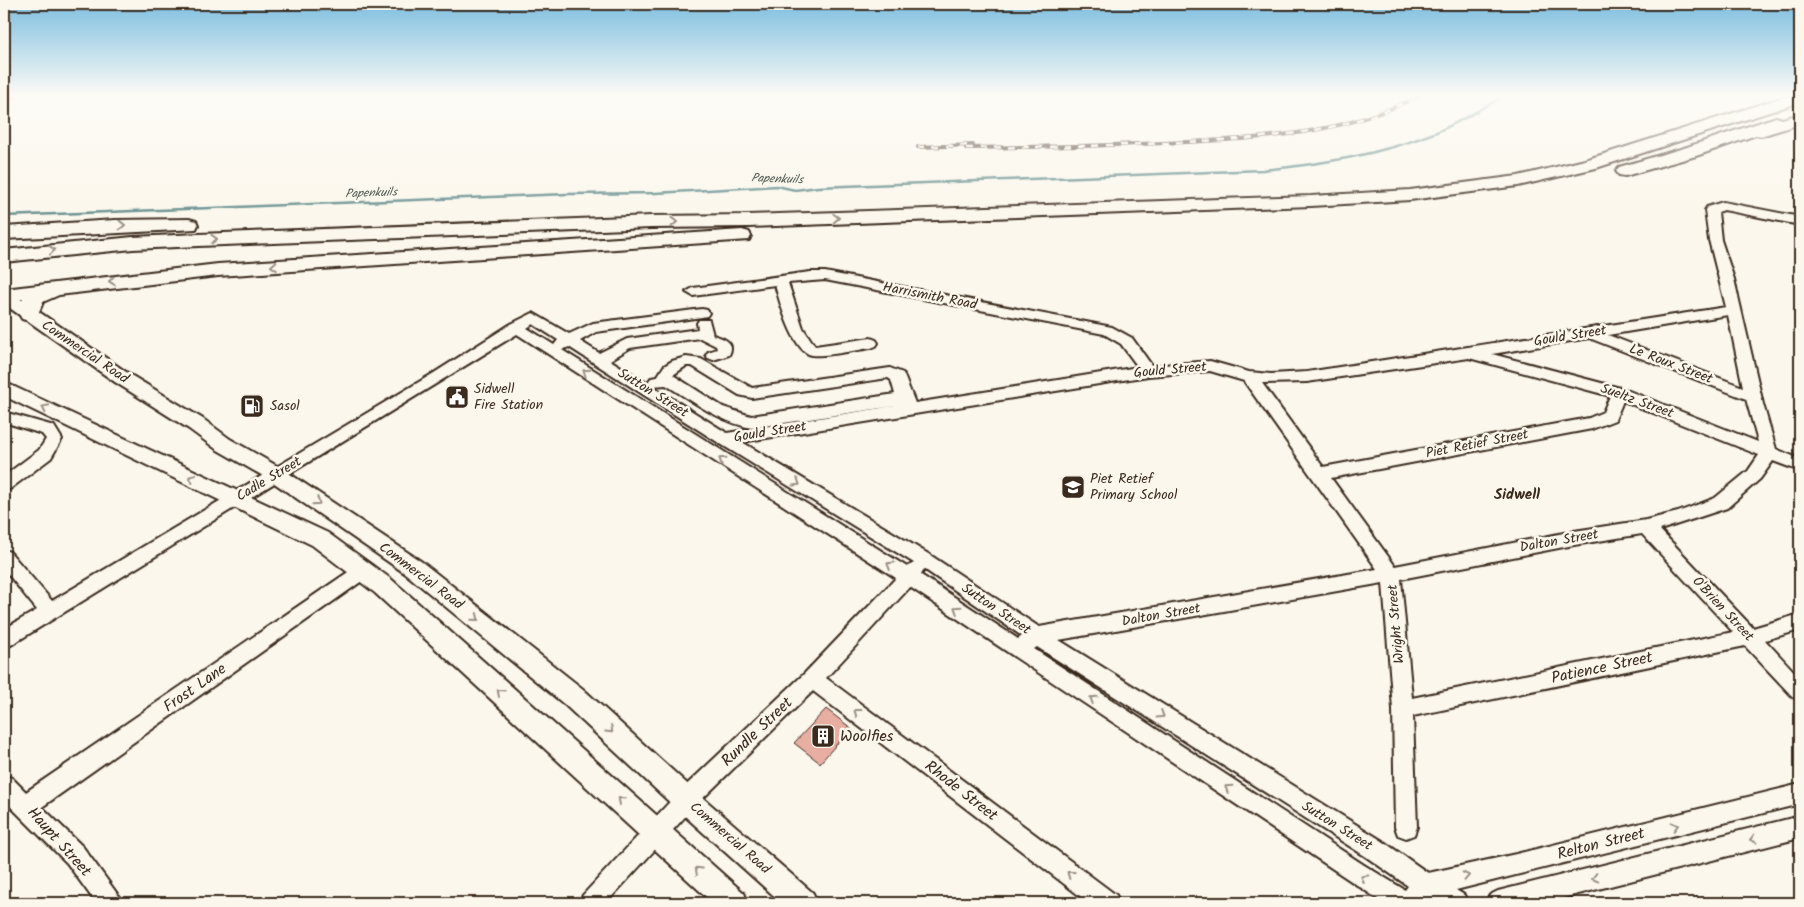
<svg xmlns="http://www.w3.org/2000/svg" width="1804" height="907" font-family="Kalam,sans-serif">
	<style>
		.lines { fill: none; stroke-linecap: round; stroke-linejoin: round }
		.stream { stroke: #628b8b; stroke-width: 2.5 }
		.building { fill: #e8aea2; stroke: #3b2a1e }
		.minor-casing { stroke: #3b2a1e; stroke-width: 4 }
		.major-casing { stroke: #3b2a1e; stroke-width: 4 }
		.highway-casing { stroke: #3b2a1e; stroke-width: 4 }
		.minor { fill: #fbf7ec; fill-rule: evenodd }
		.major { fill: #fbf7ec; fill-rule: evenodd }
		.highway { fill: #fbf7ec; fill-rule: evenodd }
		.rail-casing { stroke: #3b2a1e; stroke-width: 4 }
		.rail { stroke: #fbf7ec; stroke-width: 2.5; stroke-dasharray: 7; stroke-linecap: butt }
		.oneway { stroke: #9b9085 }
		.labels { text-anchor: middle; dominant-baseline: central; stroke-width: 5; stroke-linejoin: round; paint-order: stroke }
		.far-water-label { font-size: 12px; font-style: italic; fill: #4e5b55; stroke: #fbf7ec }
		.street-label { font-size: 14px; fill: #3b2a1e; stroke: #fbf7ec }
		.poi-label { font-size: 14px; fill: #3b2a1e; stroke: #fbf7ec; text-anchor: start }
		.neighbourhood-label { font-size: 15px; font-weight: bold; fill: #3b2a1e; stroke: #fbf7ec }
		.near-street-label { font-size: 16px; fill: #3b2a1e; stroke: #fbf7ec }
		.near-poi-label { font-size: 16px; fill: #3b2a1e; stroke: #fbf7ec; text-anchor: start }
	</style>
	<rect width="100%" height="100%" fill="#fbf7ec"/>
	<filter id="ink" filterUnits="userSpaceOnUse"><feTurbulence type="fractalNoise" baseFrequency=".02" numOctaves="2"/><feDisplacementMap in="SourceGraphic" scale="10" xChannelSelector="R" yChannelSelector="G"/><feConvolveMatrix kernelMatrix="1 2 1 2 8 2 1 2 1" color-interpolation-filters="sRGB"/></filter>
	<g filter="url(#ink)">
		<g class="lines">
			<path class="stream" d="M4,216L568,194L655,193L777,186L795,190L818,187L1263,170C1321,164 1379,155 1434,133C1459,123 1481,108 1505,96"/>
		</g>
		<polygon class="building" points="826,709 851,728 820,763 794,743"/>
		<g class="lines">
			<g class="minor-casing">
				<g id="minor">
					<polygon points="4,96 15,96 4,101"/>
					<path d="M1723,202L1800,217V225L1724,210L1718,212L1721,240L1734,279L1763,404L1776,449L1800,459V471L1773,461L1760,479L1727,508L1660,530L1753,628L1800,614V630L1765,640L1800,678V700L1793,697L1745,646L1413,716L1417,827L1414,835L1406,838L1398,835L1395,827L1393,709L1383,583L1059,640L1381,840L1428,873L1516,854L1800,784V804L1456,890L1464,895L1468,903H1435L1428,899L1424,903H1384L910,587L826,678L1116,895L1120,903H1089L813,691L694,807L606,903H579L583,895L678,793L805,673L896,578L517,334L11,645L4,647V629L37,610L4,569V550L10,552L52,601L434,373L511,324L533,313L569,334L593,323L702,309L707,310L709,313L707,316L702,317L596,332L580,341L599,353L627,339L698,329L697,323L699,320H709L713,335C723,338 736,342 729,355L713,360L708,358L706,355L708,352L717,349L716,346L700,338L630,348L610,360L650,385L648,382L651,378L657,377L664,366L672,361L686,357L701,359L752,388L890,368L903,373L915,403L1138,367L1121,344L1104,334L825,280L788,283L803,328L815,346L871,338L876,340L878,343L876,346L871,348C856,350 825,357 812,355C793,352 780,302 775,285L693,296L686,292L693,288L810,272H825L1112,327L1132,338L1152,366L1210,361L1249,372L1271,374L1307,372L1726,307L1709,240L1705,210L1707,207ZM1728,315L1743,387L1608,335ZM533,324L558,340L554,345L527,328ZM1589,338L1746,399L1758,442L1624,389L1492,354ZM569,347L719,443L914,563L907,567L562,350ZM1469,358L1610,396L1603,412L1589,418L1323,467L1262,383L1307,382ZM686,366H692L739,395L752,398L888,378L891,380L895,394L751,416L723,407L673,375ZM1210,371L1244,381L1377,569L1039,627L930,555L742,442L1148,376ZM666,385C694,402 718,421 751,428L900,405L727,433L652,386ZM1623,401L1759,455L1748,471L1715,498L1678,512L1646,520L1574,531L1395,566L1331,478L1592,429L1615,420ZM1642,534L1733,632L1412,698L1401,579L1574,545ZM924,569L1022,636L1018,639L921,575ZM1037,647L1365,856L1408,886L1405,890L1364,865L1034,649Z"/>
					<polygon points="4,412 54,426 62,439 51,458 10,489 4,491 4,476 39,450 46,439 42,434 4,422"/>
					<polygon points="363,564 369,566 372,571 369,576 42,807 83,847 118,895 122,903 96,903 67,863 4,800 4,775 12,778 26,792 357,566"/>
					<polygon points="1800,816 1800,838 1543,903 1486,903 1490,895 1498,891"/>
				</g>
			</g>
			<g class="major-casing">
				<g id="major">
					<polygon points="4,291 10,292 129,374 203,419 230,439 284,470 422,562 583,689 695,791 813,893 817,903 782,903 677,809 565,705 406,574 270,480 216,449 189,429 115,382 4,304"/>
					<polygon points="4,382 328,533 391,579 744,893 748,903 713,903 375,593 312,545 4,396"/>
				</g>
			</g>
			<g class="highway-casing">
				<g id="highway">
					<polygon points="1787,96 1800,96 1800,102 1596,168 1518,186 1410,200 1311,206 748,227 651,228 199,246 133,249 4,262 4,250 133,237 199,234 651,216 748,215 1311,196 1410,190 1518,176 1585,160"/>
					<polygon points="1800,114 1800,124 1761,136 1756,135 1696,156 1625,176 1619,175 1616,171 1619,167 1684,148 1770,119 1776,117 1782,119"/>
					<polygon points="189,219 196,221 198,225 196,229 4,239 4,227 115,220"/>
					<polygon points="742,230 749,232 751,236 749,240 218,276 59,295 43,302 36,319 29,321 22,319 19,314 20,304 23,299 4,301 4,289 218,264"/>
				</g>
			</g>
			<use href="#minor" class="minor"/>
			<use href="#major" class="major"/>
			<use href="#highway" class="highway"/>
			<g class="rail-casing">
				<g id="rail">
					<polyline points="918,147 973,145"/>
					<path d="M966,148C1039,147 1113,146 1186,142C1265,138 1346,134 1418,96"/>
				</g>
			</g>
			<use href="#rail" class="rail"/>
		</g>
		<defs><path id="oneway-chevron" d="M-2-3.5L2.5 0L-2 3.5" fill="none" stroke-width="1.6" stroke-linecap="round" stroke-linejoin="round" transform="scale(1.25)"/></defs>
		<g class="oneway">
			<use href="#oneway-chevron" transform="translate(836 218) rotate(-2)"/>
			<use href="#oneway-chevron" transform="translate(674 222) rotate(-1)"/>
			<use href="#oneway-chevron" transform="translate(122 225) rotate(-1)"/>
			<use href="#oneway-chevron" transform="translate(214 239) rotate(-2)"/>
			<use href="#oneway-chevron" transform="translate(52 250) rotate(-6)"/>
			<use href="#oneway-chevron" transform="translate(274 266) rotate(176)"/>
			<use href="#oneway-chevron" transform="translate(112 281) rotate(173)"/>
			<use href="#oneway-chevron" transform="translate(586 372) rotate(-147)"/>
			<use href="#oneway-chevron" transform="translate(45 408) rotate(-154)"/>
			<use href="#oneway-chevron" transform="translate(722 460) rotate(-147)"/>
			<use href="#oneway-chevron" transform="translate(192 478) rotate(-155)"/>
			<use href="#oneway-chevron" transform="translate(797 483) rotate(32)"/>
			<use href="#oneway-chevron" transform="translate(317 502) rotate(34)"/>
			<use href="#oneway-chevron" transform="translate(890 565) rotate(-148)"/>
			<use href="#oneway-chevron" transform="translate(957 609) rotate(-147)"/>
			<use href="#oneway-chevron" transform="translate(476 618) rotate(39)"/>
			<use href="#oneway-chevron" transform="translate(500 692) rotate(-138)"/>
			<use href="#oneway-chevron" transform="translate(1093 699) rotate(-147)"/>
			<use href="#oneway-chevron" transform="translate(857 712) rotate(-143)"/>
			<use href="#oneway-chevron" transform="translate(1161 715) rotate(32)"/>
			<use href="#oneway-chevron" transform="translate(610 730) rotate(43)"/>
			<use href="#oneway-chevron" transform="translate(1228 788) rotate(-147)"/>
			<use href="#oneway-chevron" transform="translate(621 800) rotate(-138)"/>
			<use href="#oneway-chevron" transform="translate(1675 826) rotate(-14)"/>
			<use href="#oneway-chevron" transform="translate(1753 839) rotate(166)"/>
			<use href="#oneway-chevron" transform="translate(698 870) rotate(-137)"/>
			<use href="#oneway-chevron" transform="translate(1070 874) rotate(-143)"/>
			<use href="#oneway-chevron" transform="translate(1466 876) rotate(-12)"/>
			<use href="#oneway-chevron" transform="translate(1364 878) rotate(-148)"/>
			<use href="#oneway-chevron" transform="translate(1595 878) rotate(166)"/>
		</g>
	</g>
	<linearGradient id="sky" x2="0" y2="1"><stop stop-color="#7dbee0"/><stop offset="0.43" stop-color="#fdfbf6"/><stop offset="1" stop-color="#fdfbf6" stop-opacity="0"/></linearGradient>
	<rect width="1804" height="223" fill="url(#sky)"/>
	<defs>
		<g id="civic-square" transform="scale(1.25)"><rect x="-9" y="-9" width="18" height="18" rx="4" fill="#3b2a1e" stroke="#fbf7ec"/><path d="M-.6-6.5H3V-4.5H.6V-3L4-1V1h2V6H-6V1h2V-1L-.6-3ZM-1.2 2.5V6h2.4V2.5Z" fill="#fff"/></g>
		<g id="fuel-square" transform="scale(1.25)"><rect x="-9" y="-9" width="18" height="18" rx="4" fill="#3b2a1e" stroke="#fbf7ec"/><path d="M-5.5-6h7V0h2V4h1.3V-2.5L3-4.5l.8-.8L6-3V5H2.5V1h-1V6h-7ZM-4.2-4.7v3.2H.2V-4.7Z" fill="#fff"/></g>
		<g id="school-square" transform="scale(1.25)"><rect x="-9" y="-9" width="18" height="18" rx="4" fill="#3b2a1e" stroke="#fbf7ec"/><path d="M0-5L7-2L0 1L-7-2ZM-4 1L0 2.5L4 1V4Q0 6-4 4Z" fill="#fff"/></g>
		<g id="building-square" transform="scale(1.25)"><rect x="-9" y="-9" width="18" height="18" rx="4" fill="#3b2a1e" stroke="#fbf7ec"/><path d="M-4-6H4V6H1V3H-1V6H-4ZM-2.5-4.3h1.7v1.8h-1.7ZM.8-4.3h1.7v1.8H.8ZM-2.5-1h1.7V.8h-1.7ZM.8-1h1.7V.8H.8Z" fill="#fff"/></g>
	</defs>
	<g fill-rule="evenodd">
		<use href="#civic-square" x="457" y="397"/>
		<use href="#fuel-square" x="252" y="406"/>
		<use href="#school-square" x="1073" y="487"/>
		<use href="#building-square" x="823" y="736"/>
	</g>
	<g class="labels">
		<g class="far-water-label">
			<text transform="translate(777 179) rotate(2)">Papenkuils</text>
			<text transform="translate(371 193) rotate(-2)">Papenkuils</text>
		</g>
		<g class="street-label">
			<text transform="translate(930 296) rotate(11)">Harrismith Road</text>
			<text transform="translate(1570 336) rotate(-9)">Gould Street</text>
			<text transform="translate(85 352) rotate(34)">Commercial Road</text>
			<text transform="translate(1671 364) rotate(21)">Le Roux Street</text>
			<text transform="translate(1170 370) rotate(-5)">Gould Street</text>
			<text transform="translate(653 393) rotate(32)">Sutton Street</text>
			<text transform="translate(1637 401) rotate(20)">Sueltz Street</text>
			<text transform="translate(770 432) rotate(-9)">Gould Street</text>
			<text transform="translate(1477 444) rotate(-11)">Piet Retief Street</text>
			<text transform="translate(269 479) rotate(-31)">Cadle Street</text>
			<text transform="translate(1559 541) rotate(-10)">Dalton Street</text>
			<text transform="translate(421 576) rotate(37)">Commercial Road</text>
			<text transform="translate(996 609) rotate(34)">Sutton Street</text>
			<text transform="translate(1723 609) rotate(47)">O'Brien Street</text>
			<text transform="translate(1161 615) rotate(-10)">Dalton Street</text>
			<text transform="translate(1396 624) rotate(-95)">Wright Street</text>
			<text transform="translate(1337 826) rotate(32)">Sutton Street</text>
			<text transform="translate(730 838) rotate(41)">Commercial Road</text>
		</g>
		<g class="poi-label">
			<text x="474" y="389">Sidwell<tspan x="474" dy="16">Fire Station</tspan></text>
			<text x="270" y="406">Sasol</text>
			<text x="1090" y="479">Piet Retief<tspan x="1090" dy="16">Primary School</tspan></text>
		</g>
		<g class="neighbourhood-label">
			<text x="1517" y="495">Sidwell</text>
		</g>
		<g class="near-street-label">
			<text transform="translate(1602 668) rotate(-12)">Patience Street</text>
			<text transform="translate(195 688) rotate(-35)">Frost Lane</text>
			<text transform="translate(757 732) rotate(-44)">Rundle Street</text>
			<text transform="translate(961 791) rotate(38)">Rhode Street</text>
			<text transform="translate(59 842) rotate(48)">Haupt Street</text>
			<text transform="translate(1601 844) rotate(-14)">Relton Street</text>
		</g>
		<g class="near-poi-label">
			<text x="840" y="736">Woolfies</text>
		</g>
	</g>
	<rect width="1804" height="907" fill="none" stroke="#fbf7ec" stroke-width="20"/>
	<rect x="10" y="10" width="1784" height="887" fill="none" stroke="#3b2a1e" stroke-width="2" filter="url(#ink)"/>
</svg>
